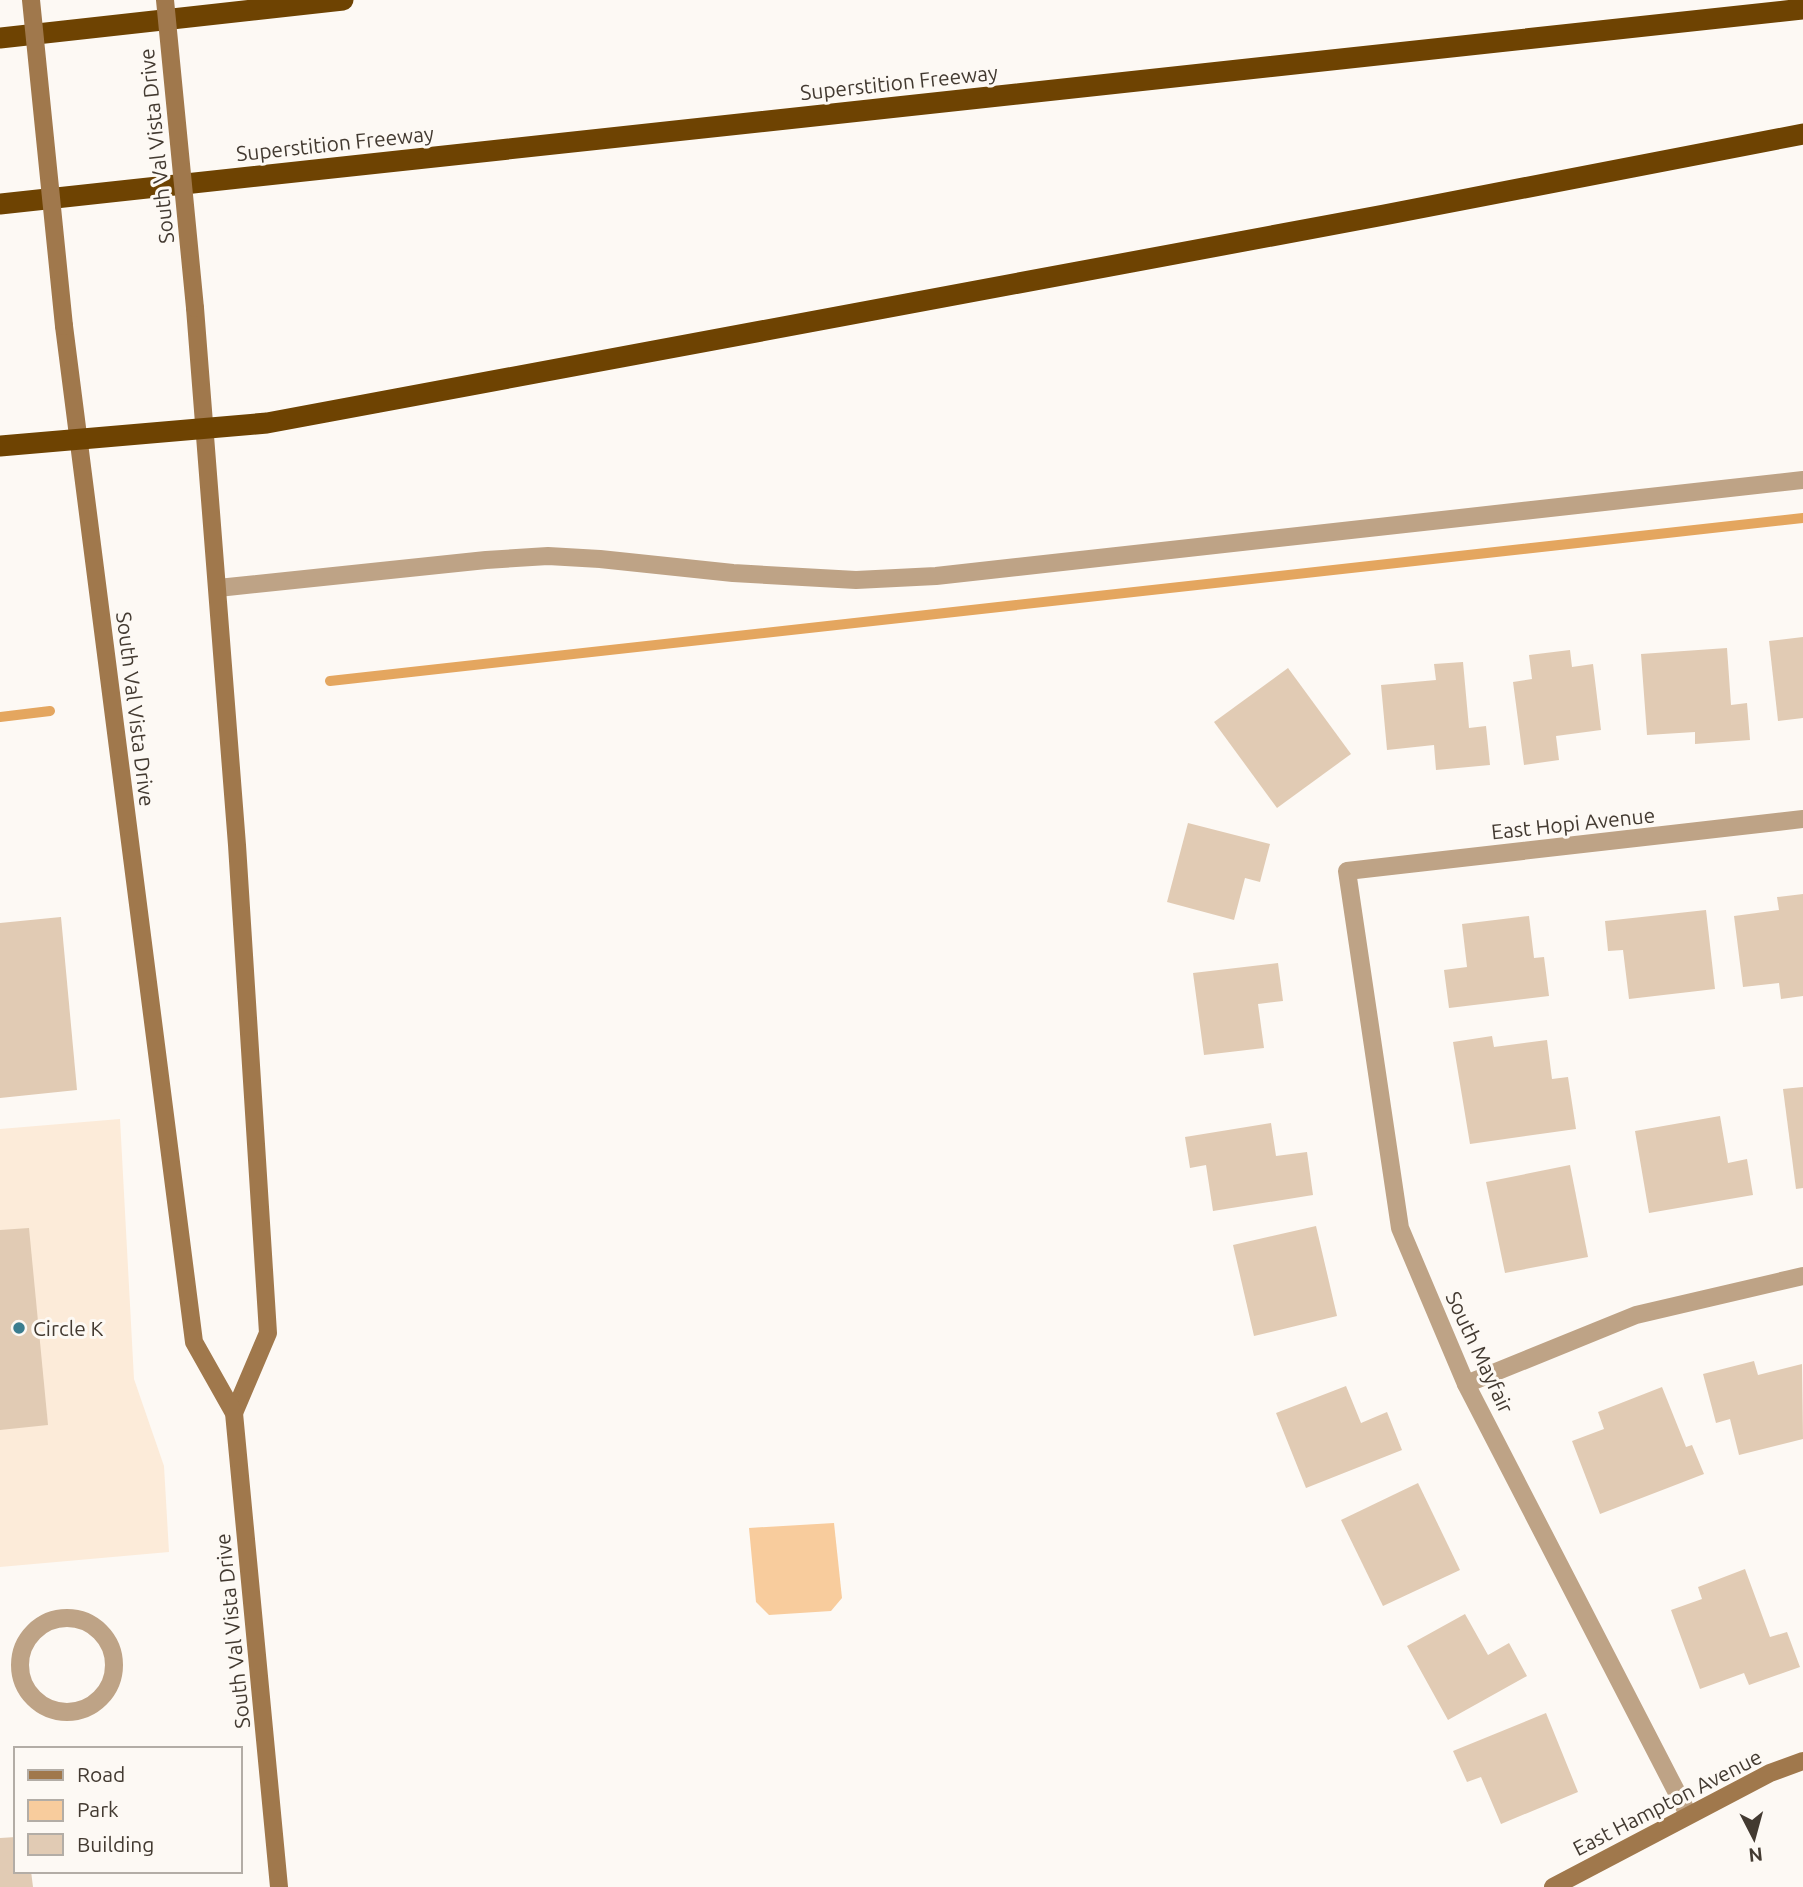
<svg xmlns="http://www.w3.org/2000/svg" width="1803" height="1887" font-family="Ubuntu,sans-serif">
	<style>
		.built { fill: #fcebd9 }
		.green { fill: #f8cc9d }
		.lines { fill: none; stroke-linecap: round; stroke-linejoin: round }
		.stream { stroke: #e4a65f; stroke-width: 10 }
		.building { fill: #e1cbb4 }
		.lane { stroke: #bea386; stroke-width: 18 }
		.street { stroke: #bea386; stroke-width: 18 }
		.secondary { stroke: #a0784c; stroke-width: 18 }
		.highway { stroke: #6e4302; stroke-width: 21 }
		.secondary-bridge { stroke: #a0784c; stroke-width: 18 }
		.poi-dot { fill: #3b7d8f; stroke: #fdf9f4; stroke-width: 2.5 }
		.labels { text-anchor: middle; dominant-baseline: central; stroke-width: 6; stroke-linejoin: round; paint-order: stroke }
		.street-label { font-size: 21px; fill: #433a31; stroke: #fdf9f4 }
		.poi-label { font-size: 21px; fill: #433a31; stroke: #fdf9f4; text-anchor: start }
	</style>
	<rect width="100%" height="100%" fill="#fdf9f4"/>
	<polygon class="built" points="120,1119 134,1379 164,1466 169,1552 0,1567 0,1129"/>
	<polygon class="green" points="834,1523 842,1598 831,1611 769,1615 756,1602 749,1528"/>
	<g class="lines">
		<g class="stream">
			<polyline points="330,681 1803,518"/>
			<polyline points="0,717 50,711"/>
		</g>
	</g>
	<g class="building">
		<polygon points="1803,637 1803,718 1778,721 1769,641"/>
		<polygon points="1727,648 1731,705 1747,703 1750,740 1695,744 1695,732 1647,735 1641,654"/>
		<polygon points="1570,650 1572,667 1593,664 1601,730 1556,736 1559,760 1524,765 1513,682 1532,679 1529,655"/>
		<polygon points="1463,662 1469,728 1486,726 1490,765 1436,770 1434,745 1387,750 1381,685 1436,680 1434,664"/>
		<polygon points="1288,668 1351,754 1277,808 1214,722"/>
		<polygon points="1188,823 1270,844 1260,882 1245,878 1234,920 1167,902"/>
		<polygon points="1803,894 1803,996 1781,999 1779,983 1743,987 1734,916 1779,910 1777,897"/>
		<polygon points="1706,910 1715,989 1629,999 1623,950 1608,951 1605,921"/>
		<polygon points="1529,916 1534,958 1544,957 1549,996 1449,1008 1444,970 1467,967 1462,924"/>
		<polygon points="61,917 77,1090 0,1098 0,923"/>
		<polygon points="1278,963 1283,1001 1258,1004 1264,1048 1204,1055 1193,973"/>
		<polygon points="1492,1036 1494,1047 1547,1040 1552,1079 1568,1077 1576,1129 1470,1144 1453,1042"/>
		<polygon points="1803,1087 1803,1188 1796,1189 1783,1089"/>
		<polygon points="1720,1116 1728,1163 1747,1159 1753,1195 1649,1213 1635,1131"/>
		<polygon points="1271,1123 1276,1156 1307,1152 1313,1195 1213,1211 1206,1165 1190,1168 1185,1137"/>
		<polygon points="1570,1165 1588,1257 1505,1273 1486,1182"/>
		<polygon points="1316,1226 1337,1316 1254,1336 1233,1245"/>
		<polygon points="29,1228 48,1425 0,1430 0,1230"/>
		<polygon points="1754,1361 1758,1375 1802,1364 1803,1439 1739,1455 1730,1419 1716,1423 1703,1374"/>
		<polygon points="1346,1386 1361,1423 1387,1412 1402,1450 1306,1488 1276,1413"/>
		<polygon points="1662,1387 1686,1447 1692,1445 1704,1474 1600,1514 1572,1441 1604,1429 1598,1412"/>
		<polygon points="1418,1483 1460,1570 1383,1606 1341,1520"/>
		<polygon points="1745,1569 1770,1637 1787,1632 1800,1667 1749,1685 1744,1673 1700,1689 1671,1610 1702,1599 1698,1587"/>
		<polygon points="1465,1614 1488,1655 1509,1643 1527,1676 1448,1720 1407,1646"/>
		<polygon points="1546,1713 1578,1792 1501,1824 1481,1777 1467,1782 1453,1751"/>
		<polygon points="16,1837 16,1871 31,1871 33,1887 0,1887 0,1838"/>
	</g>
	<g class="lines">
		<g class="lane">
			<polyline points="218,588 486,560 548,556 600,559 733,573 856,580 936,576 1803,480"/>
			<circle cx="67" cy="1665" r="47"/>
		</g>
		<g class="street">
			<polyline points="1466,1384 1636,1315 1803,1276"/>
			<polyline points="1688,1814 1466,1384 1400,1228 1347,871 1803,819"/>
		</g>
		<g class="secondary">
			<polyline points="195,308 237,845 268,1333 234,1413"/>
			<polyline points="64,326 194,1342 234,1413 279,1887"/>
			<polyline points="1553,1887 1770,1773 1803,1761"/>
		</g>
		<g class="highway">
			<polyline points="0,38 343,0"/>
			<polyline points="0,204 1803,9"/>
			<polyline points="0,446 267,423 1384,215 1803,134"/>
		</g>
		<g class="secondary-bridge">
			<polyline points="31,0 64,326"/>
			<polyline points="165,0 195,308"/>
		</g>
	</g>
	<circle class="poi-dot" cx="19" cy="1328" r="7"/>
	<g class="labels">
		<g class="street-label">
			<text transform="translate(899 82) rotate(-6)">Superstition Freeway</text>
			<text transform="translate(335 143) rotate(-6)">Superstition Freeway</text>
			<text transform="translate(156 146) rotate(-96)">South Val Vista Drive</text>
			<text transform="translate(136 709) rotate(83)">South Val Vista Drive</text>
			<text transform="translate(1573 823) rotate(-6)">East Hopi Avenue</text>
			<text transform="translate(1480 1352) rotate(65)">South Mayfair</text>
			<text transform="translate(232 1631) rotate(-96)">South Val Vista Drive</text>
			<text transform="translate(1667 1802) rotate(-27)">East Hampton Avenue</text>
		</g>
		<g class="poi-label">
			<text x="33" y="1328">Circle K</text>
		</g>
	</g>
	<rect x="14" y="1747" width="228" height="126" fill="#fdf9f4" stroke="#b3ada6" stroke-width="2"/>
	<rect x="28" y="1770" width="35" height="10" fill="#a0784c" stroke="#b3ada6" stroke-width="2"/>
	<text x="77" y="1782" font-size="21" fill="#433a31">Road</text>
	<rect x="28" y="1800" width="35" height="21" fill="#f8cc9d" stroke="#b3ada6" stroke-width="2"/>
	<text x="77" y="1817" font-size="21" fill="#433a31">Park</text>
	<rect x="28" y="1834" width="35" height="21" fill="#e1cbb4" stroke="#b3ada6" stroke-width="2"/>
	<text x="77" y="1852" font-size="21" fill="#433a31">Building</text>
	<g transform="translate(1754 1838) rotate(174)" stroke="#fdf9f4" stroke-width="5" paint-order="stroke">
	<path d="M0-5L12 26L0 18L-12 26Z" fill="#433a31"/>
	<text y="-10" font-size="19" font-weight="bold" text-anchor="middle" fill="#433a31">N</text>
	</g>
</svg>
